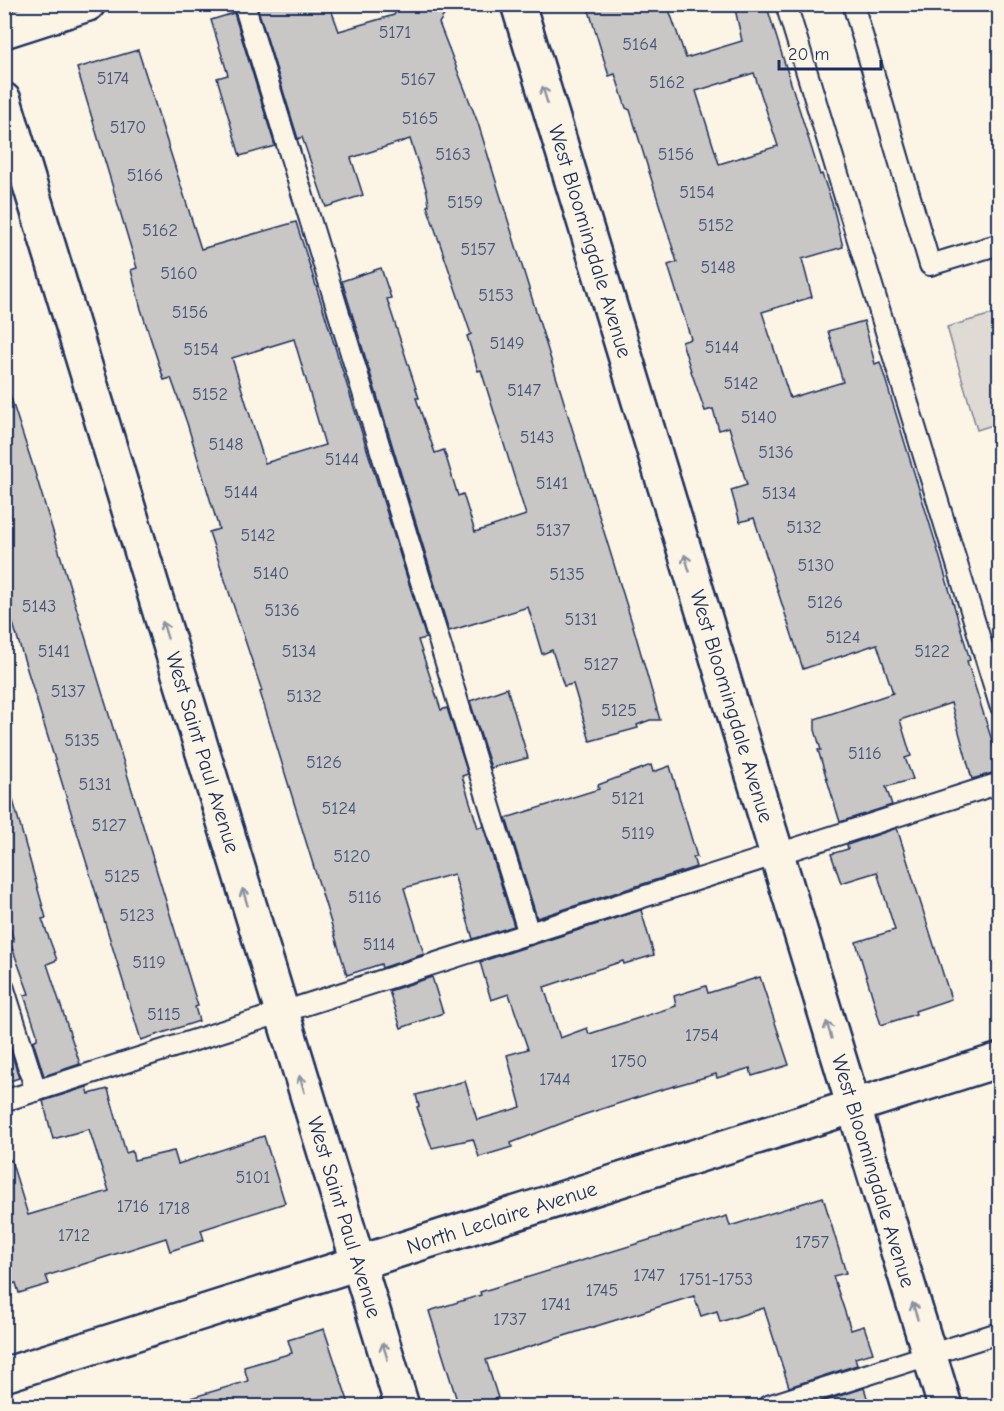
<svg xmlns="http://www.w3.org/2000/svg" width="1004" height="1411" font-family="'Comic Neue',sans-serif">
	<style>
		.green { fill: #dfdbd4; stroke: #7d8599; stroke-width: 1.5 }
		.building { fill: #c8c7c6; stroke: #1b2f5e; stroke-width: 1.5; fill-rule: evenodd }
		.lines { fill: none; stroke-linecap: round; stroke-linejoin: round }
		.service-casing { stroke: #1b2f5e; stroke-width: 24 }
		.minor-casing { stroke: #1b2f5e; stroke-width: 38 }
		.tertiary-casing { stroke: #1b2f5e; stroke-width: 38 }
		.service { stroke: #fcf5e5; stroke-width: 20 }
		.minor { stroke: #fcf5e5; stroke-width: 33 }
		.tertiary { stroke: #fcf5e5; stroke-width: 33 }
		.oneway { stroke: #8c92a2 }
		.labels { text-anchor: middle; dominant-baseline: central; stroke-width: 6; stroke-linejoin: round; paint-order: stroke }
		.number-label { font-size: 18px; fill: #465578 }
		.street-label { font-size: 21px; fill: #1b2f5e; stroke: #fcf5e5 }
	</style>
	<rect width="100%" height="100%" fill="#fcf5e5"/>
	<filter id="ink" filterUnits="userSpaceOnUse"><feTurbulence type="fractalNoise" baseFrequency=".0167" numOctaves="2"/><feDisplacementMap in="SourceGraphic" scale="12" xChannelSelector="R" yChannelSelector="G"/><feConvolveMatrix kernelMatrix="1 2 1 2 8 2 1 2 1" color-interpolation-filters="sRGB"/></filter>
	<g filter="url(#ink)">
		<polygon class="green" points="996,313 1000,325 999,423 977,430 947,327"/>
		<g class="building">
			<polygon points="261,4 329,4 339,31 394,15 397,9 410,6 414,8 428,4 451,4 439,23 478,123 633,626 660,720 650,720 637,725 638,728 590,741 573,684 564,686 552,650 542,654 528,607 449,631 342,281 381,268 391,298 387,299 419,398 416,398 435,453 444,450 458,496 463,494 475,532 526,515 481,370 478,371 467,336 471,334 427,206 429,205 427,192 410,139 351,158 363,195 326,207 302,137 298,139 257,6"/>
			<path d="M587,4H667L686,58L742,41L734,4H766L820,175L822,174L832,203L843,247L802,259L812,297L762,312L790,398L843,382L828,331L864,321L875,364L880,362L935,541L970,660L967,661L999,763V771L972,779L951,703L900,720L911,756L905,758L913,779L886,787L892,805L840,822L818,750H821L815,730V719L893,693L877,644L803,669L754,518L740,522L731,490L747,485L729,427L719,430L713,409L705,411L692,374L682,342L691,339L668,265L677,262L630,110L626,108L615,74L609,76ZM754,73L778,146L719,164L696,91Z"/>
			<polygon points="234,13 275,146 240,156 217,78 228,75 211,20"/>
			<path d="M138,50L201,249L296,222L426,638L418,640L441,710L447,708L468,774L462,776L478,828L483,826L514,926L473,939L454,874L404,888L424,954L382,968L381,964L347,975L260,692L262,691L209,532L219,529L187,423L171,378L164,380L141,309L131,270L137,268L77,68ZM294,339L325,445L265,463L232,358Z"/>
			<polygon points="4,395 10,395 33,466 198,1006 195,1007 199,1021 141,1040 11,617 4,619"/>
			<polygon points="507,688 528,758 491,768 470,701"/>
			<polygon points="651,765 653,772 670,766 697,857 693,857 696,867 537,918 506,818 599,789 598,785"/>
			<polygon points="11,793 46,918 42,919 57,960 47,964 80,1064 44,1076 33,1041 37,1039 37,1034 24,995 29,994 10,942 14,941 4,909 4,794"/>
			<polygon points="897,828 951,999 915,1011 916,1014 881,1025 856,942 895,930 877,872 841,883 831,854 848,849 847,845"/>
			<polygon points="641,910 654,955 624,964 623,961 544,987 560,1038 587,1028 589,1034 676,1006 674,996 706,986 708,993 760,977 789,1065 752,1076 750,1068 717,1078 716,1074 657,1091 583,1115 511,1143 512,1147 479,1157 473,1139 432,1148 417,1107 419,1106 416,1095 465,1081 477,1120 521,1107 507,1055 528,1049 509,994 491,1000 480,962"/>
			<polygon points="432,977 443,1013 401,1028 389,991"/>
			<polygon points="10,1048 19,1078 4,1083 4,1050"/>
			<polygon points="87,1087 89,1094 108,1089 126,1153 132,1151 134,1160 174,1151 178,1164 264,1136 285,1203 201,1230 204,1240 170,1251 166,1238 46,1276 49,1284 19,1293 16,1283 4,1286 4,1161 11,1160 28,1215 109,1191 89,1129 53,1139 43,1101"/>
			<polygon points="823,1197 846,1273 833,1276 851,1330 864,1326 873,1353 855,1358 857,1365 789,1387 764,1308 720,1322 717,1311 701,1316 694,1296 486,1360 498,1398 470,1407 459,1407 429,1311 481,1295 480,1292 727,1216 730,1226"/>
			<polygon points="324,1329 350,1407 188,1407 187,1399 248,1381 244,1367 292,1353 288,1340"/>
			<polygon points="864,1388 870,1407 806,1407"/>
		</g>
		<g class="lines">
			<g class="service-casing">
				<g id="service">
					<polyline points="244,4 529,934"/>
					<polyline points="786,4 1000,705"/>
					<polyline points="853,4 930,265 1000,244"/>
					<polyline points="4,989 36,1091"/>
					<polyline points="4,1101 1000,783"/>
					<polyline points="768,1406 992,1335 1000,1338"/>
				</g>
			</g>
			<g class="minor-casing">
				<g id="minor">
					<path id="s1" d="M518,4L945,1406"/>
					<path id="s2" d="M4,100L402,1406"/>
					<path id="s3" d="M4,1375L1000,1060"/>
				</g>
			</g>
			<g class="tertiary-casing">
				<polyline id="tertiary" points="4,31 88,4"/>
			</g>
			<use href="#service" class="service"/>
			<use href="#minor" class="minor"/>
			<use href="#tertiary" class="tertiary"/>
		</g>
		<defs><path id="oneway-shaft" d="M-6 0H5M1.5-3L5.5 0L1.5 3" fill="none" stroke-width="1.6" stroke-linecap="round" stroke-linejoin="round" transform="scale(1.5)"/></defs>
		<g class="oneway">
			<use href="#oneway-shaft" transform="translate(545 95) rotate(-107)"/>
			<use href="#oneway-shaft" transform="translate(687 563) rotate(-107)"/>
			<use href="#oneway-shaft" transform="translate(165 630) rotate(-107)"/>
			<use href="#oneway-shaft" transform="translate(245 897) rotate(-107)"/>
			<use href="#oneway-shaft" transform="translate(829 1030) rotate(-107)"/>
			<use href="#oneway-shaft" transform="translate(302 1084) rotate(-107)"/>
			<use href="#oneway-shaft" transform="translate(915 1311) rotate(-107)"/>
			<use href="#oneway-shaft" transform="translate(385 1351) rotate(-107)"/>
		</g>
	</g>
	<g class="labels">
		<g class="number-label">
			<text x="395" y="32">5171</text>
			<text x="640" y="44">5164</text>
			<text x="113" y="78">5174</text>
			<text x="418" y="79">5167</text>
			<text x="667" y="82">5162</text>
			<text x="420" y="118">5165</text>
			<text x="128" y="127">5170</text>
			<text x="453" y="154">5163</text>
			<text x="676" y="154">5156</text>
			<text x="145" y="175">5166</text>
			<text x="697" y="192">5154</text>
			<text x="465" y="202">5159</text>
			<text x="716" y="225">5152</text>
			<text x="160" y="230">5162</text>
			<text x="478" y="249">5157</text>
			<text x="718" y="267">5148</text>
			<text x="179" y="273">5160</text>
			<text x="496" y="295">5153</text>
			<text x="190" y="312">5156</text>
			<text x="507" y="343">5149</text>
			<text x="722" y="347">5144</text>
			<text x="201" y="349">5154</text>
			<text x="741" y="383">5142</text>
			<text x="524" y="390">5147</text>
			<text x="210" y="394">5152</text>
			<text x="759" y="417">5140</text>
			<text x="537" y="437">5143</text>
			<text x="226" y="444">5148</text>
			<text x="776" y="452">5136</text>
			<text x="342" y="459">5144</text>
			<text x="552" y="483">5141</text>
			<text x="241" y="492">5144</text>
			<text x="779" y="493">5134</text>
			<text x="804" y="527">5132</text>
			<text x="553" y="530">5137</text>
			<text x="258" y="535">5142</text>
			<text x="816" y="565">5130</text>
			<text x="271" y="573">5140</text>
			<text x="567" y="574">5135</text>
			<text x="825" y="602">5126</text>
			<text x="39" y="606">5143</text>
			<text x="282" y="610">5136</text>
			<text x="581" y="619">5131</text>
			<text x="843" y="637">5124</text>
			<text x="54" y="651">5141</text>
			<text x="299" y="651">5134</text>
			<text x="932" y="651">5122</text>
			<text x="601" y="664">5127</text>
			<text x="68" y="691">5137</text>
			<text x="304" y="696">5132</text>
			<text x="619" y="710">5125</text>
			<text x="82" y="740">5135</text>
			<text x="865" y="753">5116</text>
			<text x="324" y="762">5126</text>
			<text x="95" y="784">5131</text>
			<text x="628" y="798">5121</text>
			<text x="339" y="808">5124</text>
			<text x="109" y="825">5127</text>
			<text x="638" y="833">5119</text>
			<text x="352" y="856">5120</text>
			<text x="122" y="876">5125</text>
			<text x="365" y="897">5116</text>
			<text x="137" y="915">5123</text>
			<text x="379" y="944">5114</text>
			<text x="149" y="962">5119</text>
			<text x="164" y="1014">5115</text>
			<text x="702" y="1035">1754</text>
			<text x="629" y="1061">1750</text>
			<text x="555" y="1079">1744</text>
			<text x="253" y="1177">5101</text>
			<text x="133" y="1206">1716</text>
			<text x="174" y="1208">1718</text>
			<text x="74" y="1235">1712</text>
			<text x="812" y="1242">1757</text>
			<text x="649" y="1275">1747</text>
			<text x="716" y="1279">1751-1753</text>
			<text x="602" y="1290">1745</text>
			<text x="556" y="1304">1741</text>
			<text x="510" y="1319">1737</text>
		</g>
		<g class="street-label">
			<text stroke="none"><textPath href="#s1" startOffset="248">West Bloomingdale Avenue</textPath></text>
			<text stroke="none"><textPath href="#s1" startOffset="734">West Bloomingdale Avenue</textPath></text>
			<text stroke="none"><textPath href="#s2" startOffset="682">West Saint Paul Avenue</textPath></text>
			<text stroke="none"><textPath href="#s1" startOffset="1220">West Bloomingdale Avenue</textPath></text>
			<text stroke="none"><textPath href="#s3" startOffset="522">North Leclaire Avenue</textPath></text>
			<text stroke="none"><textPath href="#s2" startOffset="1168">West Saint Paul Avenue</textPath></text>
		</g>
	</g>
	<rect width="1004" height="1411" fill="none" stroke="#fcf5e5" stroke-width="24"/>
	<rect x="12" y="12" width="980" height="1387" fill="none" stroke="#1b2f5e" stroke-width="2" filter="url(#ink)"/>
	<path d="M779 60v9h102v-9" fill="none" stroke="#1b2f5e" stroke-width="3"/>
	<text x="788" y="60" font-size="18" fill="#1b2f5e" stroke="#fcf5e5" stroke-width="4.5" paint-order="stroke">20 m</text>
</svg>
